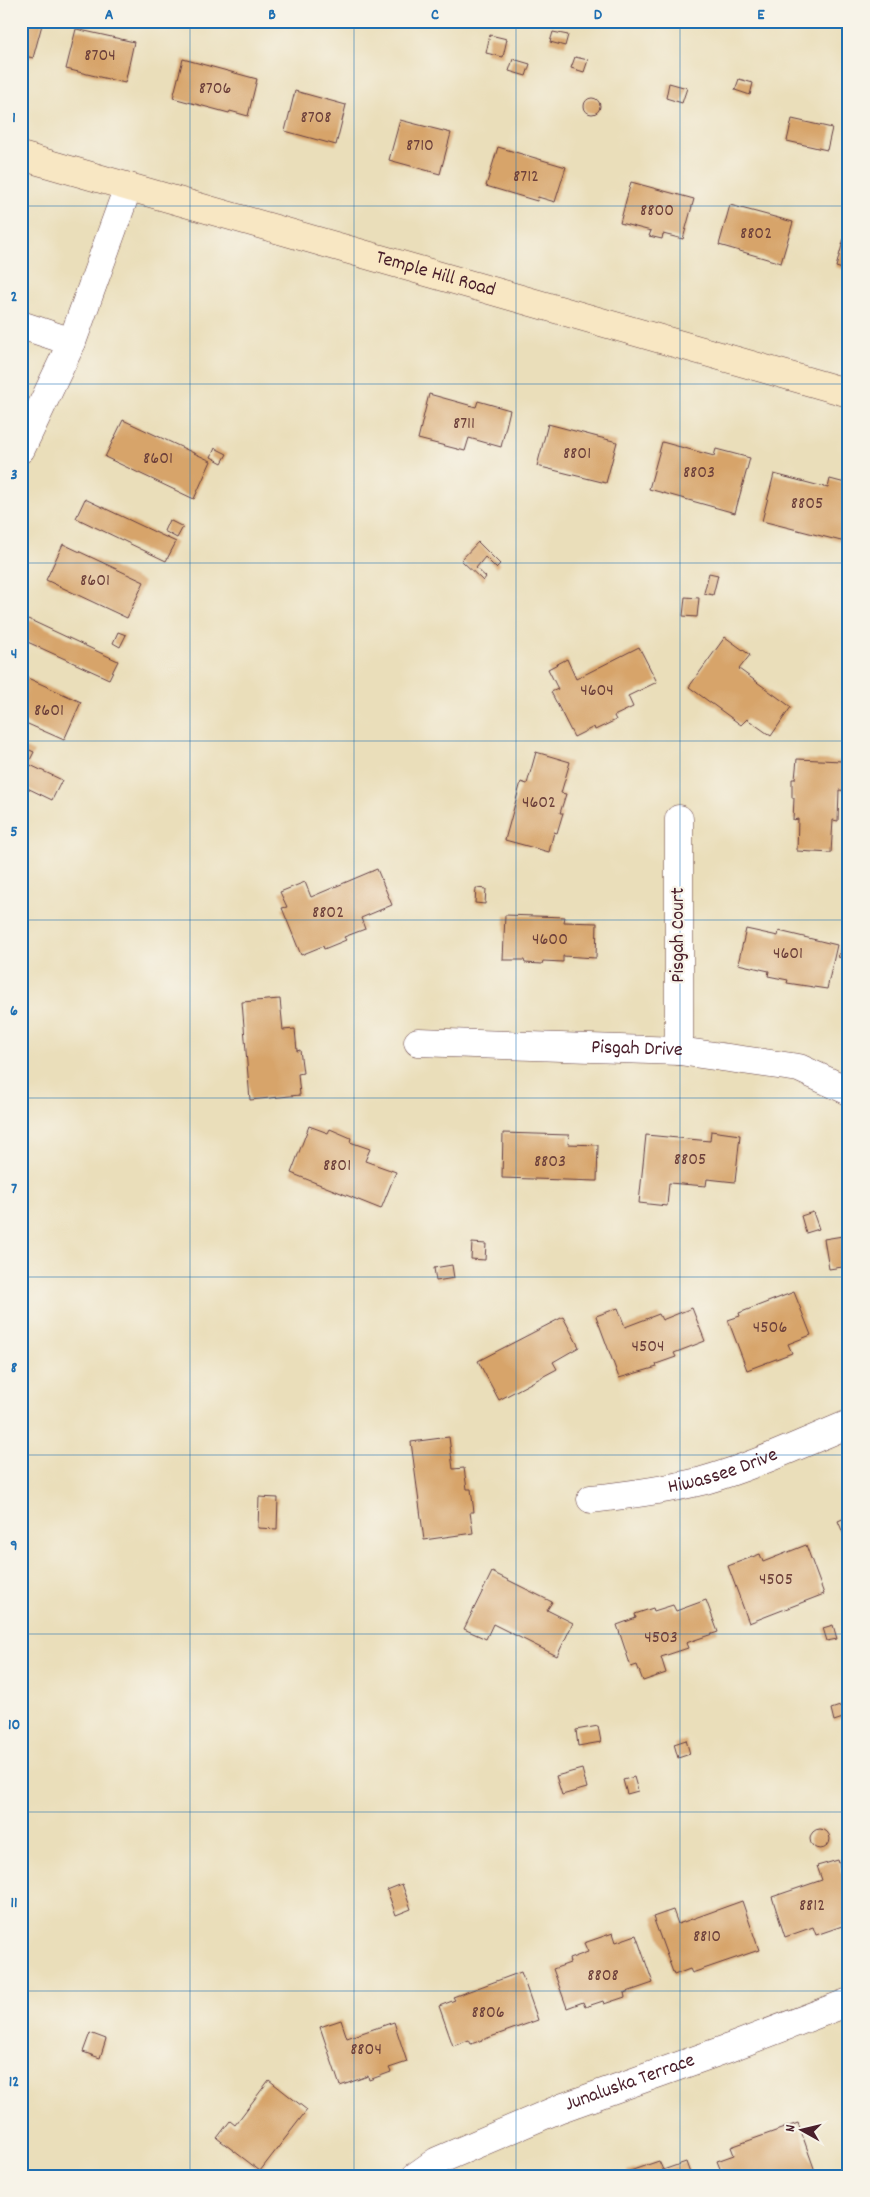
<svg xmlns="http://www.w3.org/2000/svg" width="870" height="2197" font-family="Dekko,sans-serif">
	<style>
		.building { fill: #d7a46a }
		.lines { fill: none; stroke-linecap: round; stroke-linejoin: round }
		.minor-casing { stroke: #623c40; stroke-width: 29 }
		.secondary-casing { stroke: #623c40; stroke-width: 29 }
		.minor { stroke: #fff; stroke-width: 28 }
		.secondary { stroke: #f8e7c3; stroke-width: 28 }
		.grid { fill: none; stroke: #1f6fb2; stroke-width: 1; stroke-opacity: 0.55 }
		.labels { text-anchor: middle; dominant-baseline: central; stroke-width: 4.5; stroke-linejoin: round; paint-order: stroke }
		.number-label { font-size: 18px; fill: #6d403b }
		.street-label { font-size: 20px; fill: #4a1f2b; stroke: #f7f3e8 }
		.neatline { fill: none; stroke: #1f6fb2; stroke-width: 2 }
		.grid-label { font-size: 16px; text-anchor: middle; font-weight: bold; fill: #1f6fb2 }
	</style>
	<rect width="100%" height="100%" fill="#f7f3e8"/>
	<filter id="ink" filterUnits="userSpaceOnUse"><feTurbulence type="fractalNoise" baseFrequency=".02" numOctaves="2"/><feDisplacementMap in="SourceGraphic" scale="10" xChannelSelector="R" yChannelSelector="G"/><feConvolveMatrix kernelMatrix="1 2 1 2 8 2 1 2 1" color-interpolation-filters="sRGB"/></filter>
	<filter id="wash" filterUnits="userSpaceOnUse"><feTurbulence type="fractalNoise" baseFrequency=".0096" numOctaves="4" result="noise"/><feDisplacementMap in="SourceGraphic" scale="20" xChannelSelector="R" yChannelSelector="G"/><feGaussianBlur stdDeviation="1.12" result="paint"/><feColorMatrix in="noise" values="0 0 0 0 0 0 0 0 0 0 0 0 0 0 0 0 0 1.4 0 .05"/><feComposite in="paint" operator="in"/></filter>
	<g filter="url(#wash)">
		<rect width="100%" height="100%" fill="#eadeba"/>
		<g id="blocks">
			<g class="building">
				<polygon points="21,21 43,21 33,58 21,55"/>
				<polygon points="76,29 134,42 125,83 66,69"/>
				<polygon points="553,32 568,35 565,46 550,42"/>
				<polygon points="490,35 507,39 503,57 486,53"/>
				<polygon points="575,57 588,60 584,72 571,68"/>
				<polygon points="183,59 257,79 248,116 230,111 229,113 173,98"/>
				<polygon points="513,59 530,64 526,76 509,71"/>
				<polygon points="739,79 753,83 750,95 735,90"/>
				<polygon points="669,83 687,88 682,103 666,98"/>
				<polygon points="295,91 346,105 336,145 285,131"/>
				<circle cx="592" cy="106" r="8"/>
				<polygon points="792,119 832,128 827,150 787,141"/>
				<polygon points="400,120 451,133 440,174 389,160"/>
				<polygon points="498,147 566,167 555,202 538,197 537,201 486,186"/>
				<polygon points="631,182 694,199 683,239 663,234 662,239 649,236 651,231 620,223"/>
				<polygon points="730,205 793,222 781,263 719,245"/>
				<polygon points="847,227 849,228 849,271 836,267"/>
				<polygon points="429,394 476,407 478,401 510,410 501,447 469,438 465,451 418,439"/>
				<polygon points="123,420 211,461 194,499 105,457"/>
				<polygon points="548,424 617,442 606,483 537,466"/>
				<polygon points="662,442 714,456 716,449 750,458 735,513 649,489"/>
				<polygon points="215,448 227,454 222,463 211,457"/>
				<polygon points="774,474 828,488 830,479 849,484 849,543 762,521"/>
				<polygon points="85,499 176,542 166,561 76,518"/>
				<polygon points="169,520 183,527 177,538 164,531"/>
				<polygon points="478,542 500,564 496,568 485,557 476,568 486,577 483,581 461,560"/>
				<polygon points="63,544 144,582 127,618 46,580"/>
				<polygon points="709,573 718,575 713,595 704,593"/>
				<polygon points="685,597 699,598 697,617 683,616"/>
				<polygon points="28,619 118,661 109,679 21,639 21,634"/>
				<polygon points="118,632 126,635 120,647 113,643"/>
				<polygon points="725,637 750,655 739,669 791,707 771,736 747,719 741,725 689,687"/>
				<polygon points="639,647 657,682 628,696 633,707 614,716 616,720 595,730 594,727 574,737 551,692 558,689 548,669 567,659 576,679"/>
				<polygon points="21,675 81,702 64,740 21,721"/>
				<polygon points="21,746 34,752 28,764 62,780 52,800 21,785"/>
				<polygon points="536,752 570,762 561,793 566,794 560,813 563,813 557,833 554,832 549,852 505,840 521,782 527,784"/>
				<polygon points="797,759 842,761 842,764 849,764 849,791 839,790 838,821 833,820 831,853 797,851 798,819 793,820 794,798 792,798 792,779 795,779"/>
				<polygon points="377,869 392,905 361,918 365,929 344,937 346,940 324,949 323,946 301,955 282,908 287,907 280,892 305,882 311,897"/>
				<polygon points="476,888 486,889 485,904 475,903"/>
				<polygon points="505,915 565,917 564,922 597,923 596,958 563,956 563,962 543,961 542,964 525,963 524,960 503,960"/>
				<polygon points="746,929 778,936 779,931 837,945 827,989 787,983 788,980 768,976 769,971 738,964"/>
				<polygon points="844,940 849,941 848,959 838,957"/>
				<polygon points="280,999 283,1030 295,1029 297,1051 300,1050 303,1073 298,1074 300,1095 250,1100 242,1002"/>
				<polygon points="309,1126 328,1133 330,1129 351,1138 350,1142 370,1149 365,1161 396,1172 381,1209 291,1173"/>
				<polygon points="711,1131 740,1135 735,1182 707,1179 706,1186 669,1183 667,1206 639,1203 646,1135 710,1141"/>
				<polygon points="503,1133 569,1135 568,1144 598,1145 597,1181 502,1178"/>
				<polygon points="813,1212 819,1229 806,1233 801,1216"/>
				<polygon points="849,1235 849,1266 829,1269 824,1239"/>
				<polygon points="472,1243 486,1244 485,1260 471,1259"/>
				<polygon points="452,1265 454,1278 436,1281 434,1268"/>
				<polygon points="794,1292 811,1335 788,1344 792,1353 747,1370 728,1320 740,1316 739,1313"/>
				<polygon points="618,1308 625,1327 659,1314 662,1320 692,1308 705,1341 674,1353 676,1357 656,1364 657,1367 619,1378 596,1316"/>
				<polygon points="563,1317 579,1347 553,1362 557,1369 499,1400 478,1361"/>
				<polygon points="449,1437 453,1469 464,1468 467,1489 471,1489 474,1512 470,1512 473,1533 424,1540 411,1442"/>
				<polygon points="259,1497 278,1498 277,1529 258,1528"/>
				<polygon points="849,1516 849,1547 838,1521"/>
				<polygon points="806,1545 824,1594 749,1623 728,1566 760,1554 763,1562"/>
				<polygon points="492,1572 552,1602 547,1610 573,1623 557,1656 493,1624 486,1639 464,1629"/>
				<polygon points="706,1600 718,1632 686,1643 688,1648 661,1657 666,1673 643,1681 637,1665 631,1667 617,1625 636,1618 635,1614 653,1608 654,1611 673,1605 676,1611"/>
				<polygon points="833,1625 837,1639 827,1641 823,1628"/>
				<polygon points="846,1704 849,1716 834,1721 831,1709"/>
				<polygon points="598,1726 601,1742 578,1746 576,1730"/>
				<polygon points="686,1740 690,1754 678,1758 674,1744"/>
				<polygon points="582,1769 587,1788 562,1795 556,1776"/>
				<polygon points="634,1777 638,1791 627,1794 623,1780"/>
				<circle cx="820" cy="1839" r="10"/>
				<polygon points="838,1860 842,1873 846,1872 849,1882 849,1916 845,1917 848,1924 816,1935 813,1927 785,1937 772,1897 822,1880 817,1866"/>
				<polygon points="402,1884 411,1909 396,1915 387,1890"/>
				<polygon points="742,1901 759,1950 692,1973 690,1969 674,1975 653,1917 673,1910 678,1924"/>
				<polygon points="613,1933 616,1942 636,1935 653,1983 624,1993 625,1997 604,2004 603,2001 585,2007 583,2002 567,2008 553,1969 570,1963 569,1959 588,1952 584,1943"/>
				<polygon points="521,1972 538,2020 471,2044 469,2040 453,2046 439,2006 455,2000 453,1997"/>
				<polygon points="341,2020 347,2038 394,2022 407,2062 389,2068 391,2072 369,2080 368,2076 340,2086 320,2027"/>
				<polygon points="90,2033 106,2039 100,2058 83,2052"/>
				<polygon points="269,2080 307,2110 260,2171 217,2138 230,2121 235,2125"/>
				<polygon points="798,2123 815,2171 801,2176 723,2176 717,2161 734,2155 731,2147"/>
				<polygon points="659,2161 663,2170 686,2162 691,2176 628,2176 627,2172"/>
			</g>
		</g>
	</g>
	<g filter="url(#ink)">
		<use href="#blocks" fill-opacity="0" stroke="#623c40" stroke-width="1"/>
		<g class="lines">
			<g class="minor-casing">
				<g id="minor">
					<polyline points="21,325 72,342"/>
					<polyline points="21,449 72,342 128,187"/>
					<path id="s1" d="M418,1042L679,1051L799,1068L849,1091"/>
					<polyline points="679,1051 679,819"/>
					<path id="s2" d="M591,1499C629,1495 665,1490 702,1481C752,1467 801,1444 849,1424"/>
					<path id="s3" d="M416,2176L437,2161L561,2108L729,2048L849,2002"/>
				</g>
			</g>
			<g class="secondary-casing">
				<g id="secondary">
					<path id="s4" d="M21,156L849,393"/>
				</g>
			</g>
			<use href="#minor" class="minor"/>
			<use href="#secondary" class="secondary"/>
		</g>
	</g>
	<path class="grid" d="M190,21V2176M354,21V2176M516,21V2176M680,21V2176M21,206H849M21,384H849M21,563H849M21,741H849M21,920H849M21,1098H849M21,1277H849M21,1455H849M21,1634H849M21,1812H849M21,1991H849"/>
	<g class="labels">
		<g class="number-label">
			<text x="100" y="56">8704</text>
			<text x="215" y="89">8706</text>
			<text x="316" y="118">8708</text>
			<text x="420" y="146">8710</text>
			<text x="526" y="177">8712</text>
			<text x="657" y="211">8800</text>
			<text x="756" y="234">8802</text>
			<text x="464" y="424">8711</text>
			<text x="577" y="454">8801</text>
			<text x="158" y="459">8601</text>
			<text x="699" y="473">8803</text>
			<text x="807" y="504">8805</text>
			<text x="95" y="581">8601</text>
			<text x="597" y="691">4604</text>
			<text x="49" y="711">8601</text>
			<text x="539" y="803">4602</text>
			<text x="328" y="913">8802</text>
			<text x="550" y="940">4600</text>
			<text x="788" y="954">4601</text>
			<text x="690" y="1160">8805</text>
			<text x="550" y="1162">8803</text>
			<text x="337" y="1166">8801</text>
			<text x="770" y="1328">4506</text>
			<text x="648" y="1347">4504</text>
			<text x="776" y="1580">4505</text>
			<text x="661" y="1638">4503</text>
			<text x="812" y="1906">8812</text>
			<text x="707" y="1937">8810</text>
			<text x="603" y="1976">8808</text>
			<text x="488" y="2013">8806</text>
			<text x="366" y="2050">8804</text>
		</g>
		<g class="street-label">
			<text stroke="none"><textPath href="#s4" startOffset="431">Temple Hill Road</textPath></text>
			<text transform="translate(679 935) rotate(-90)">Pisgah Court</text>
			<text stroke="none"><textPath href="#s1" startOffset="219">Pisgah Drive</textPath></text>
			<text stroke="none"><textPath href="#s2" startOffset="135">Hiwassee Drive</textPath></text>
			<text stroke="none"><textPath href="#s3" startOffset="234">Junaluska Terrace</textPath></text>
		</g>
	</g>
	<rect width="870" height="2197" fill="none" stroke="#f7f3e8" stroke-width="55"/>
	<g transform="translate(802 2130) rotate(278)" stroke="#f7f3e8" stroke-width="4" paint-order="stroke">
	<path d="M0-4L9 19L0 12L-9 19Z" fill="#4a1f2b"/>
	<text y="-8" font-size="14" font-weight="bold" text-anchor="middle" fill="#4a1f2b">N</text>
	</g>
	<rect x="28" y="28" width="814" height="2142" class="neatline"/>
	<g class="grid-label">
		<text x="109" y="19">A</text>
		<text x="272" y="19">B</text>
		<text x="435" y="19">C</text>
		<text x="598" y="19">D</text>
		<text x="761" y="19">E</text>
		<text x="14" y="122">1</text>
		<text x="14" y="301">2</text>
		<text x="14" y="479">3</text>
		<text x="14" y="658">4</text>
		<text x="14" y="836">5</text>
		<text x="14" y="1015">6</text>
		<text x="14" y="1193">7</text>
		<text x="14" y="1372">8</text>
		<text x="14" y="1550">9</text>
		<text x="14" y="1729">10</text>
		<text x="14" y="1907">11</text>
		<text x="14" y="2086">12</text>
	</g>
</svg>
